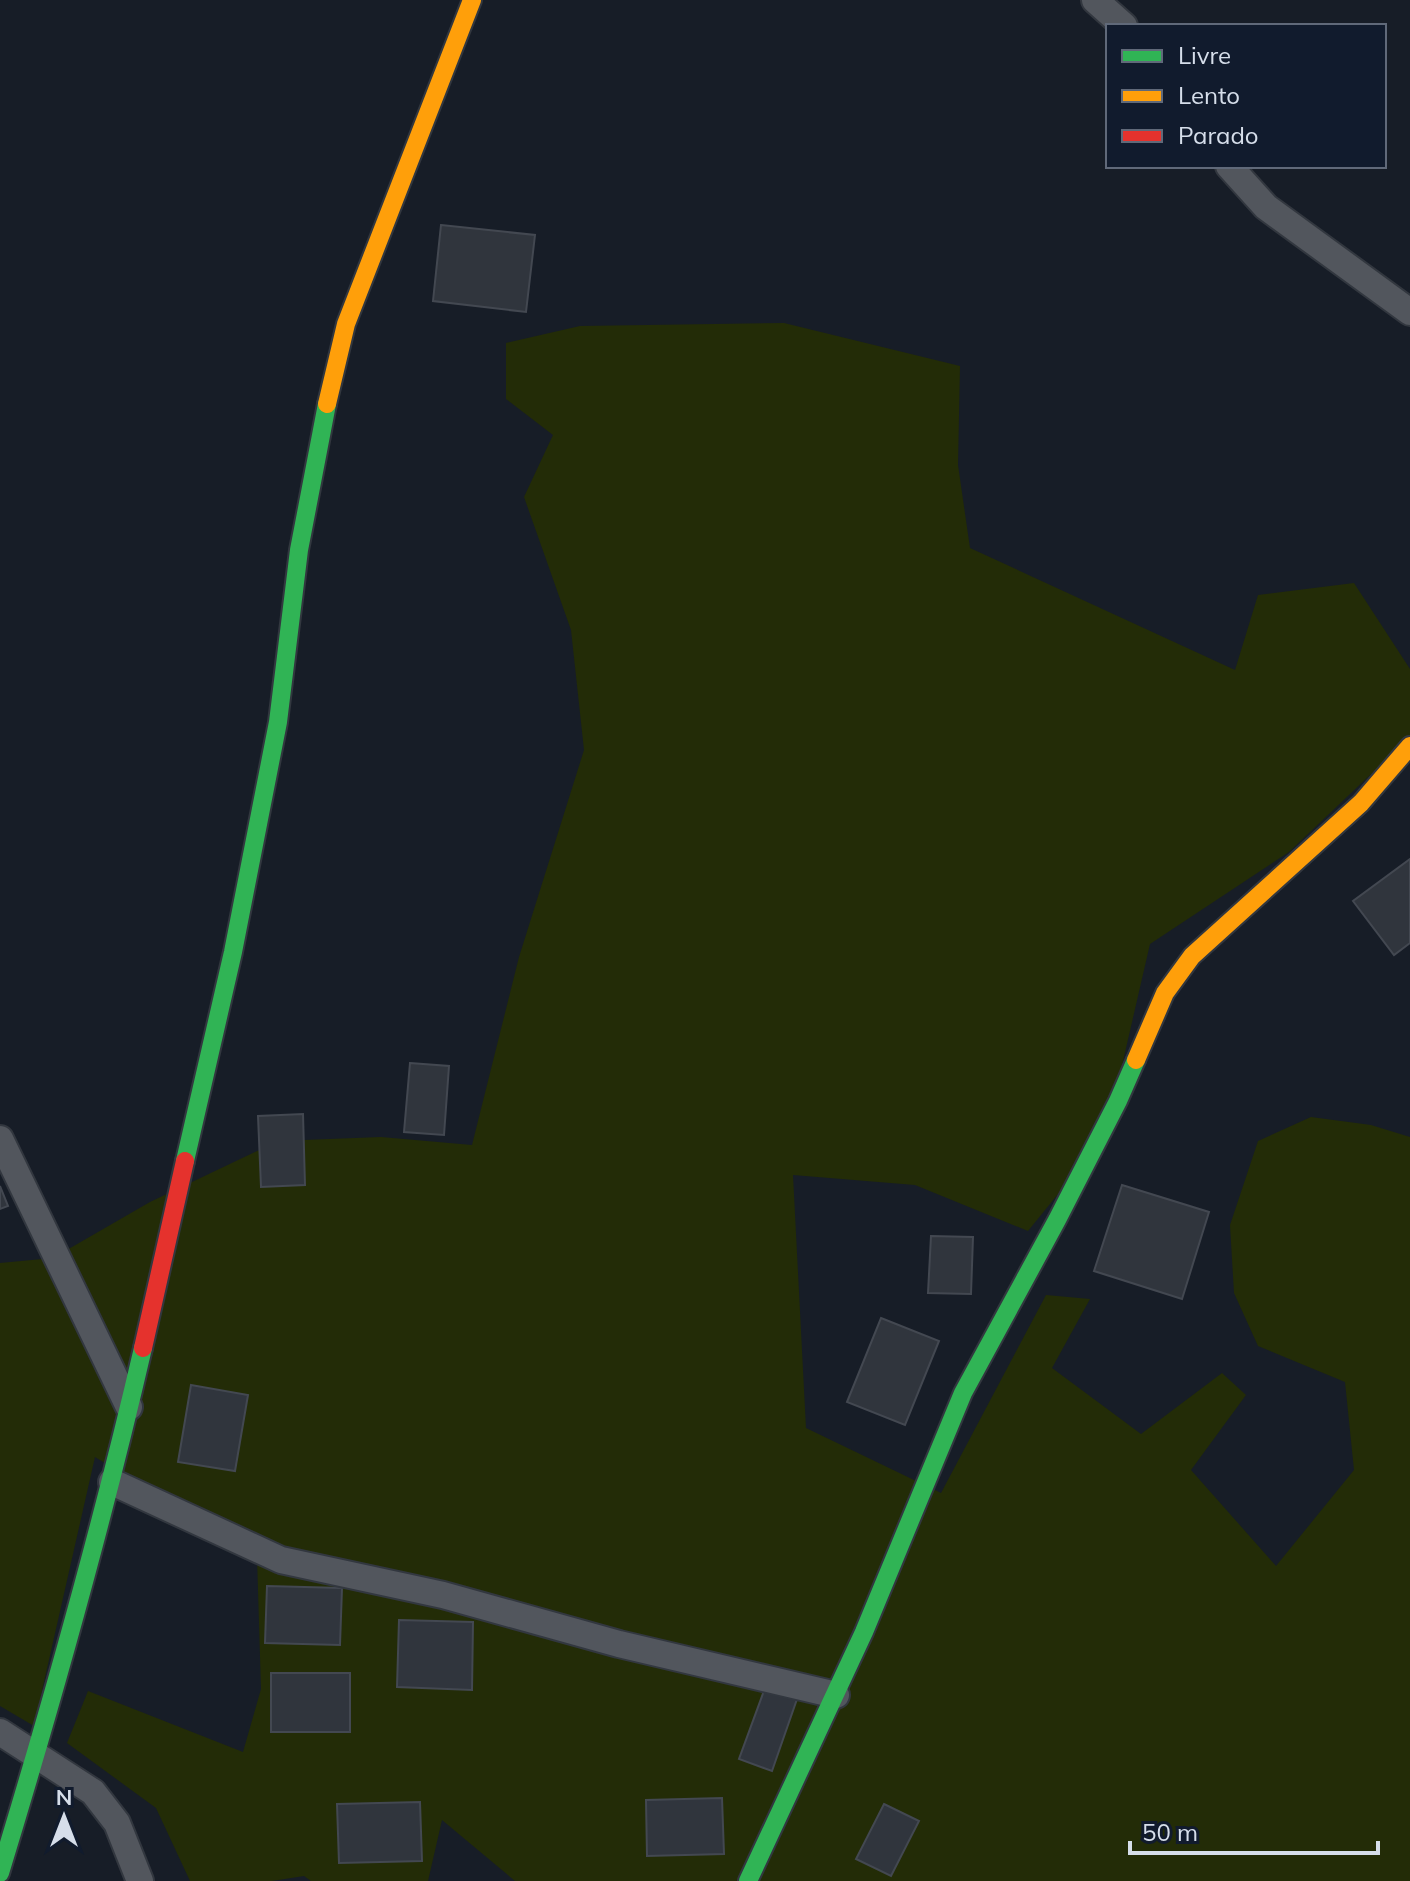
<svg xmlns="http://www.w3.org/2000/svg" width="1410" height="1881" font-family="Mulish,sans-serif">
	<style>
		.green { fill: #232c07 }
		.building { fill: #30353d; stroke: #434851; stroke-width: 2 }
		.lines { fill: none; stroke-linecap: round; stroke-linejoin: round }
		.street-casing { stroke: #32373f; stroke-width: 30 }
		.fast-casing { stroke: #32373f; stroke-width: 22 }
		.slow-casing { stroke: #32373f; stroke-width: 22 }
		.jam-casing { stroke: #32373f; stroke-width: 22 }
		.street { stroke: #52565d; stroke-width: 26 }
		.fast { stroke: #30b455; stroke-width: 18 }
		.slow { stroke: #ff9f0a; stroke-width: 18 }
		.jam { stroke: #e5322d; stroke-width: 18 }
	</style>
	<rect width="100%" height="100%" fill="#171d27"/>
	<polygon class="green" points="784,323 960,366 958,465 970,548 1235,670 1258,595 1354,583 1410,669 1410,737 1289,852 1150,944 1106,1135 1028,1231 915,1185 793,1175 806,1428 941,1493 1046,1295 1090,1299 1052,1368 1141,1434 1222,1373 1246,1395 1191,1470 1276,1566 1354,1470 1345,1382 1258,1346 1234,1293 1230,1225 1258,1141 1311,1117 1371,1125 1410,1137 1410,1881 515,1881 442,1820 428,1881 311,1881 304,1876 272,1881 190,1881 156,1808 67,1743 88,1691 243,1752 261,1689 257,1557 95,1457 34,1726 0,1706 0,1263 53,1258 150,1202 278,1141 381,1137 472,1145 519,957 584,750 571,630 524,497 553,435 506,399 506,343 580,326"/>
	<g class="building">
		<polygon points="441,225 535,235 526,312 433,301"/>
		<polygon points="1410,859 1410,943 1394,955 1353,901"/>
		<polygon points="410,1063 449,1066 444,1135 404,1132"/>
		<polygon points="303,1114 305,1185 261,1187 258,1116"/>
		<polygon points="1122,1185 1209,1212 1182,1299 1094,1271"/>
		<polygon points="0,1186 8,1206 0,1209"/>
		<polygon points="931,1236 973,1237 971,1294 928,1293"/>
		<polygon points="881,1318 939,1341 905,1425 847,1402"/>
		<polygon points="191,1385 248,1395 235,1471 178,1462"/>
		<polygon points="267,1586 342,1588 340,1645 265,1643"/>
		<polygon points="399,1620 473,1622 472,1690 397,1687"/>
		<rect x="271" y="1673" width="79" height="59"/>
		<polygon points="765,1688 797,1699 772,1771 739,1759"/>
		<polygon points="722,1798 724,1854 647,1856 646,1800"/>
		<polygon points="420,1802 422,1861 339,1863 337,1804"/>
		<polygon points="884,1804 919,1821 891,1876 856,1859"/>
	</g>
	<g class="lines">
		<g class="street-casing">
			<g id="street">
				<polyline points="1095,0 1124,26"/>
				<polyline points="1229,166 1266,207 1410,312"/>
				<polyline points="0,1139 129,1407"/>
				<polyline points="112,1482 281,1560 443,1595 619,1644 836,1695"/>
				<polyline points="0,1732 93,1792 117,1823 140,1881"/>
			</g>
		</g>
		<g class="fast-casing">
			<g id="fast">
				<polyline points="185,1161 233,952 278,722 299,550 327,404"/>
				<path d="M0,1873C53,1699 102,1525 143,1348"/>
				<polyline points="748,1881 864,1632 963,1393 1057,1220 1118,1101 1136,1060"/>
			</g>
		</g>
		<g class="slow-casing">
			<g id="slow">
				<polyline points="327,404 346,324 472,0"/>
				<polyline points="1136,1060 1165,993 1192,956 1361,803 1410,746"/>
			</g>
		</g>
		<g class="jam-casing">
			<polyline id="jam" points="143,1348 185,1161"/>
		</g>
		<use href="#street" class="street"/>
		<use href="#fast" class="fast"/>
		<use href="#slow" class="slow"/>
		<use href="#jam" class="jam"/>
	</g>
	<rect x="1106" y="24" width="280" height="144" fill="#111b2d" stroke="#606979" stroke-width="2"/>
	<rect x="1122" y="50" width="40" height="12" fill="#30b455" stroke="#606979" stroke-width="2"/>
	<text x="1178" y="64" font-size="24" fill="#d6deea">Livre</text>
	<rect x="1122" y="90" width="40" height="12" fill="#ff9f0a" stroke="#606979" stroke-width="2"/>
	<text x="1178" y="104" font-size="24" fill="#d6deea">Lento</text>
	<rect x="1122" y="130" width="40" height="12" fill="#e5322d" stroke="#606979" stroke-width="2"/>
	<text x="1178" y="144" font-size="24" fill="#d6deea">Parado</text>
	<g transform="translate(64 1817)" stroke="#111b2d" stroke-width="6" paint-order="stroke">
	<path d="M0-6L14 30L0 20L-14 30Z" fill="#d6deea"/>
	<text y="-12" font-size="22" font-weight="bold" text-anchor="middle" fill="#d6deea">N</text>
	</g>
	<path d="M1130 1841v12h248v-12" fill="none" stroke="#d6deea" stroke-width="4"/>
	<text x="1142" y="1841" font-size="24" fill="#d6deea" stroke="#111b2d" stroke-width="6" paint-order="stroke">50 m</text>
</svg>
